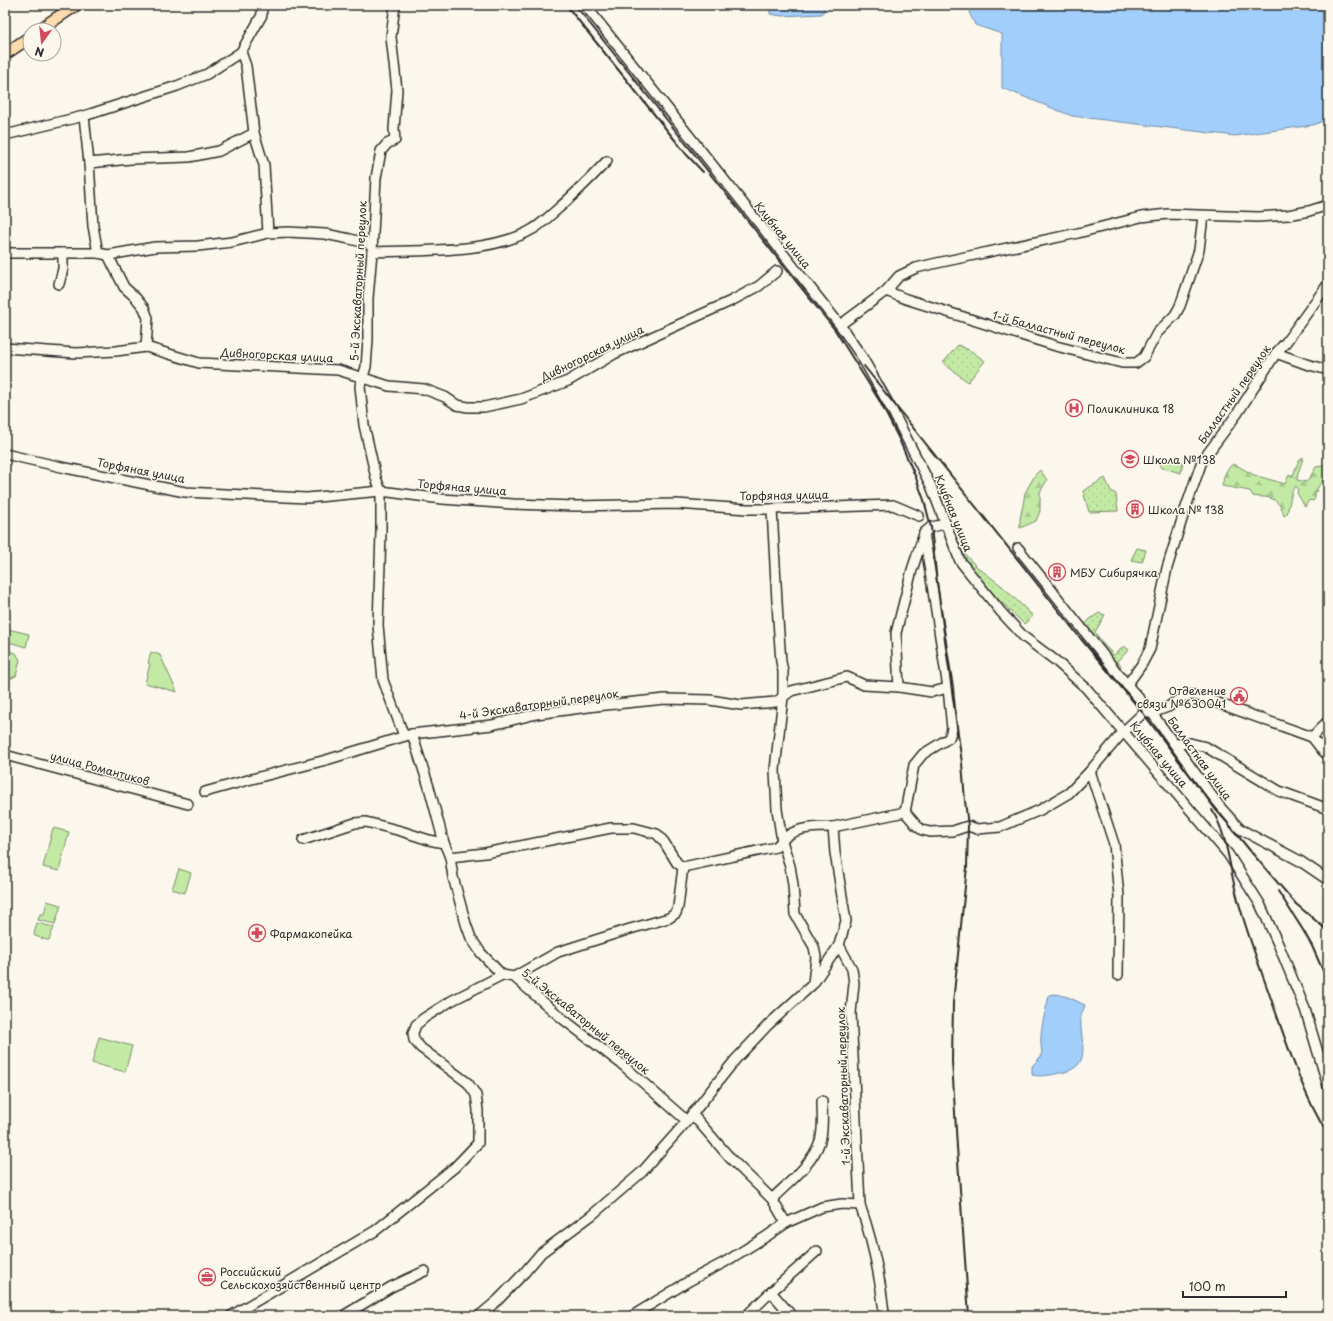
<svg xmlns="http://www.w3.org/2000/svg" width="1333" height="1321" font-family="'Playpen Sans',sans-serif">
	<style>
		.grass { fill: url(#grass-dots); stroke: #778a68 }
		.forest { fill: url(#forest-firs); stroke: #778a68 }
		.park { fill: #c3eaa5; stroke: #778a68 }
		.water { fill: #a1cefb; stroke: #728da8 }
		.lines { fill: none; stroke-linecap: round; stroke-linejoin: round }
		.minor-casing { stroke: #2b2b2b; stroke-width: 12 }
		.major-casing { stroke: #2b2b2b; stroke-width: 14 }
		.minor { stroke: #fbf7ec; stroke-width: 9 }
		.major { stroke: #fedbac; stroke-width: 11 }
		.rail { stroke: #2b2b2b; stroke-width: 2 }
		.labels { text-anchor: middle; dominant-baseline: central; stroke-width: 3; stroke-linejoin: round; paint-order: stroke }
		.street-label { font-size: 11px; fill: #2b2b2b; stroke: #fbf7ec }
		.poi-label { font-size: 11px; fill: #2b2b2b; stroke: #fbf7ec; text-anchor: start }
	</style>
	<defs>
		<pattern id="grass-dots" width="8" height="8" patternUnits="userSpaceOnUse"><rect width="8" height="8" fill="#c3eaa5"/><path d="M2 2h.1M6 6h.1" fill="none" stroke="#a8c98e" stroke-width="1.8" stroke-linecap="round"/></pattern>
		<pattern id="forest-firs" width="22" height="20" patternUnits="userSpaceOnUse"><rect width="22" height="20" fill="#c3eaa5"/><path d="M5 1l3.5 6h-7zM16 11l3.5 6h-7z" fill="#a8c98e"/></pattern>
	</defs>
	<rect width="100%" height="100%" fill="#fbf7ec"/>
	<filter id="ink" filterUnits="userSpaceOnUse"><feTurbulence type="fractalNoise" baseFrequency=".025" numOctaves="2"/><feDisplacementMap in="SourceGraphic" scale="8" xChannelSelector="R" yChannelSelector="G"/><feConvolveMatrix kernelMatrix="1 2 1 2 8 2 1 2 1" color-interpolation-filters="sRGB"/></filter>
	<g filter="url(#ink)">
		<g class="grass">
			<polygon points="958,345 971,351 985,361 968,382 943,363"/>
			<polygon points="1105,478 1111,491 1116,494 1118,511 1089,512 1083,491"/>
			<polygon points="1137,548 1146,550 1142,562 1131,560"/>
			<path d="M960,549L976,566L1002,586L1033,616L1024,624C1000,601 975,579 960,549Z"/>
			<polygon points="1099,613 1105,615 1095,632 1104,645 1114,655 1124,646 1129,650 1117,661 1121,666 1118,668 1083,628 1089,620"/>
		</g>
		<g class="forest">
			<path d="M1303,457C1302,465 1297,472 1297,480L1306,482L1309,479L1316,467L1328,465V473L1318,487L1315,494V498L1313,501L1309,500L1305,507L1297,493L1298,489L1296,486L1292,491L1287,514L1284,516C1281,506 1277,498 1265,497C1261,497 1257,497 1253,496L1250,491L1222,486C1224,477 1225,468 1234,464L1254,475L1285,484L1289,475H1293L1299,460Z"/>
			<polygon points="1040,470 1047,480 1040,492 1040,511 1036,521 1020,528 1020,519 1023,505 1025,493 1035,475"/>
		</g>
		<g class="park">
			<polygon points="1163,457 1183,462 1181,473 1160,467"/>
			<polygon points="8,629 29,634 26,647 5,641"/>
			<polygon points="5,650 16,653 20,660 16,676 9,679 5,679"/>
			<polygon points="151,652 160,655 177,692 145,683 150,664 148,663"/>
			<polygon points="53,828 69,832 59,871 43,867"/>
			<polygon points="179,869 191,873 185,893 172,889"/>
			<polygon points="47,901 61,905 55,924 38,920 40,914 44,914"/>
			<polygon points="37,923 54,927 49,940 47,940 35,936 34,934"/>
			<polygon points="99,1037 132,1046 125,1072 92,1063"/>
		</g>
		<g class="water">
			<polygon points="770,5 827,5 822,14 782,16 770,14"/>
			<polygon points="971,5 1328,5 1328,119 1313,125 1235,136 1072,116 1002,88 1002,34 975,25 969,12"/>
			<path d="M1056,994L1068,997L1085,1005C1084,1009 1081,1014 1081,1017C1079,1041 1095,1067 1060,1073C1051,1075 1042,1077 1032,1075V1066L1038,1060L1042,1053C1038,1031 1045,1016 1049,995Z"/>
		</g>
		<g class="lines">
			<g class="minor-casing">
				<g id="minor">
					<polyline points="395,5 391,37 397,90 394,129 395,140 387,144 381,151 376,178 372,252 368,298 368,340 366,367 360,386 364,425 376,478 381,491 381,532 378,625 383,680 404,736"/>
					<polyline points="585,5 840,325 862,357 892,410 931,486 960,561 1001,612 1024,637 1056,661 1086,688 1228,854 1260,904 1279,946 1305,1009 1328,1086"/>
					<polyline points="241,52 246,66 254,133 264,165 268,233"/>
					<polyline points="84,116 89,163 93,226 98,253"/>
					<polyline points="5,135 84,116 177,86 207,74 241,52 262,15 261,5"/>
					<polyline points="89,163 131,159 189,157 219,151 254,133"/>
					<path d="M372,252C419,250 492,254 533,229C540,225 546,219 552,214C572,197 589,180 607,161"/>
					<polyline points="5,253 98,253 108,255 155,247 198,246 232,242 268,233 288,232 325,234 350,239 371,244"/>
					<polyline points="108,255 124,287 135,297 144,308 148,318 146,347"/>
					<polyline points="59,284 63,269 63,253"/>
					<polyline points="886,291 906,299 1056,346 1122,363 1136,363 1144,357 1157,333 1175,315 1180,306 1199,250 1203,216"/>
					<polyline points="840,325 886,291 899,276 916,268 937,263 1078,233 1141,217 1168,214 1258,217 1288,215 1309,211 1328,205"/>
					<polyline points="5,348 76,353 116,351 146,347 199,363 338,370 389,386 424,389 445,397 457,405 468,407 484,407 521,399 568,381 614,354 731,301 759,286 777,271"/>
					<polyline points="1276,353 1306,364 1328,370"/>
					<polyline points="5,454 66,468 185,492 307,498 381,491 442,499 513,504 575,506 676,504 747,509 772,509 893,505 919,516"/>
					<polyline points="772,509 778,620 781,662 783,671 783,697 775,770 777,809 782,841 790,866 793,885 795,914 814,947 816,957 813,983"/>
					<polyline points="1018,548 1127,685 1152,713 1190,766 1220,807 1240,829 1300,861 1328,880"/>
					<polyline points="1127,685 1142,664 1150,649 1167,568 1184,513 1202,461 1237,414 1276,353 1286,342 1328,284"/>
					<polyline points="899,687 896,633 912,570 924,534"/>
					<polyline points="412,734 429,787 444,843 450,857 453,877 466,924 471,938 481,953 502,975 514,977 563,1019 624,1066 687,1121"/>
					<polyline points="1312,737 1323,751 1328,755"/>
					<polyline points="1175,744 1190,743 1206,747 1279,791 1328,809"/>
					<polyline points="5,755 188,804"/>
					<polyline points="1090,771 1114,844 1119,896 1118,975"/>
					<polyline points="205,792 248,780 326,760 412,734 492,725 536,714 596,706 665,699 710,700 741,705 776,702 791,691 847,677 864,685 899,687 932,692 948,688"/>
					<polyline points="905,812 916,825 922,830 930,832 953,831 968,826 977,829 1000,827 1040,810 1069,793 1090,771 1124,731 1143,713 1152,713 1168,707 1184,696 1193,695 1201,697 1312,737 1328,721"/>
					<polyline points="303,840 355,823 366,822 401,831 429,840 444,843"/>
					<path d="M450,857L485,853L611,828H634L657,834L664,842L677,863L683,867L776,847C780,843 783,839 787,836C799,827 818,827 833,827"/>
					<polyline points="514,977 558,952 630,929 669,918 676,913 678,907 683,867"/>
					<polyline points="692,1114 731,1159 772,1199 786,1223"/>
					<path d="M772,1199C789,1182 812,1165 820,1141C824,1129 822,1114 822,1101"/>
					<path d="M860,1205C872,1239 880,1275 884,1312L883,1316"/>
					<polyline points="231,1316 375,1231 455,1167 478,1143 478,1110 476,1095 468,1083 421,1048 414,1040 413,1033 416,1025 424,1018 451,1001 502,975"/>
					<polyline points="343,1316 391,1287 425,1271"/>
					<polyline points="479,1316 498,1300 524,1273 541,1253 592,1215 642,1172 687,1121 735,1060 768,1025 813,984 839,945 846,921 835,853 833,827 905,812 914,765 923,754 949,738 952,729 948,688 924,533 931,527 945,524"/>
					<polyline points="632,1316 689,1281 725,1262 767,1236 786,1223 822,1207 842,1204 860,1205 851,1013 854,983 852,969 839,945"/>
					<polyline points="746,1316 771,1292"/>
					<polyline points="792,1316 771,1292 817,1251"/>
				</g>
			</g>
			<g class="major-casing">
				<g id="major">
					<polyline points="39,30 76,5"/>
					<polyline points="5,54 30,37"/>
				</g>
			</g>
			<use href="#minor" class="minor"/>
			<use href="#major" class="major"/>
			<g class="rail">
				<polyline points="566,5 687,155 703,172"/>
				<polyline points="575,5 835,330 879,400 899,439 916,478 924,500 931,527 937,582 962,763 965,801 968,826 967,867 953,1003 952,1061 957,1147 969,1316"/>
				<polyline points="864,366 1081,639 1143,713 1200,789 1252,853 1296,904 1328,931"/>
				<path d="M1212,810C1229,838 1229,870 1238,900C1248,937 1262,973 1275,1010C1290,1053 1304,1096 1328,1135"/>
				<polyline points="1278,891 1303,930 1312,946 1328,982"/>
			</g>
		</g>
	</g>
	<defs>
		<g id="hospital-ring" transform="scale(0.9)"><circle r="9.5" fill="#fbf7ec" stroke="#d1495b" stroke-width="1.5"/><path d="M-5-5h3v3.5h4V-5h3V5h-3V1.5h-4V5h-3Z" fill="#d1495b"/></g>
		<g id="school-ring" transform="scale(0.9)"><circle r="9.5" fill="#fbf7ec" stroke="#d1495b" stroke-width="1.5"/><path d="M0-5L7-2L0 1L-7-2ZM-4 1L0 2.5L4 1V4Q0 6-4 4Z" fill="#d1495b"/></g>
		<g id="building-ring" transform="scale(0.9)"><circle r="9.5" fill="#fbf7ec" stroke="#d1495b" stroke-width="1.5"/><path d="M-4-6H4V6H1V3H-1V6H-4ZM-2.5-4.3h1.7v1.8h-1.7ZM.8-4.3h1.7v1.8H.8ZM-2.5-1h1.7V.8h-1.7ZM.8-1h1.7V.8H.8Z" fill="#d1495b"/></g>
		<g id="civic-ring" transform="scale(0.9)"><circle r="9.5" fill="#fbf7ec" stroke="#d1495b" stroke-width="1.5"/><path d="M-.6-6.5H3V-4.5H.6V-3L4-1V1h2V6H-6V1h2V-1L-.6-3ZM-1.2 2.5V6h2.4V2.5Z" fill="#d1495b"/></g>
		<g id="pharmacy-ring" transform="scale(0.9)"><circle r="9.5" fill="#fbf7ec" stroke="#d1495b" stroke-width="1.5"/><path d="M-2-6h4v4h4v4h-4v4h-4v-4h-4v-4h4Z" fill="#d1495b"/></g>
		<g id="office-ring" transform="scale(0.9)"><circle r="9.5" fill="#fbf7ec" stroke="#d1495b" stroke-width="1.5"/><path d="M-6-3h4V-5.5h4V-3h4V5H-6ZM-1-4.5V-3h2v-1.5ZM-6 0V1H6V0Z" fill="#d1495b"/></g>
	</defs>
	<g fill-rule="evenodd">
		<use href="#hospital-ring" x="1074" y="408"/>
		<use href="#school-ring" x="1130" y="459"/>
		<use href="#building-ring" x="1135" y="509"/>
		<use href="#building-ring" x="1057" y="572"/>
		<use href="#civic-ring" x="1239" y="696"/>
		<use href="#pharmacy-ring" x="257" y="933"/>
		<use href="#office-ring" x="207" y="1277"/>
	</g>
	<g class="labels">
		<g class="street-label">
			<text transform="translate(783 235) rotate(51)">Клубная улица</text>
			<text transform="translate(358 281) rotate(-87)">5-й Экскаваторный переулок</text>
			<text transform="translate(1059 332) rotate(15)">1-й Балластный переулок</text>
			<text transform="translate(592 353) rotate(-26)">Дивногорская улица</text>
			<text transform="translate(277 355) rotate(3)">Дивногорская улица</text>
			<text transform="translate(1234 394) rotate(-55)">Балластный переулок</text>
			<text transform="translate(141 470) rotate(11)">Торфяная улица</text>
			<text transform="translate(462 487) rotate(5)">Торфяная улица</text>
			<text transform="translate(784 495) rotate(-1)">Торфяная улица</text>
			<text transform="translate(954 513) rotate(68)">Клубная улица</text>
			<text transform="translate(539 704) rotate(-8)">4-й Экскаваторный переулок</text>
			<text transform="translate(1159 754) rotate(50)">Клубная улица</text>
			<text transform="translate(1200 758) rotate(54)">Балластная улица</text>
			<text transform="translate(100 768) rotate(15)">улица Романтиков</text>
			<text transform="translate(586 1021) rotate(39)">5-й Экскаваторный переулок</text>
			<text transform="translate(843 1086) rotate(-92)">1-й Экскаваторный переулок</text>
		</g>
		<g class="poi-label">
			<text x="1087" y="408">Поликлиника 18</text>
			<text x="1143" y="459">Школа №138</text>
			<text x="1148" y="509">Школа № 138</text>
			<text x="1070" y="572">МБУ Сибирячка</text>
			<text x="1226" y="690" text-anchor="end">Отделение<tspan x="1226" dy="13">связи №630041</tspan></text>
			<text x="270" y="933">Фармакопейка</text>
			<text x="220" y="1271">Российский<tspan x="220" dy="13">Сельскохозяйственный центр</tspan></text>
		</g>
	</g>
	<rect width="1333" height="1321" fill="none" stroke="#fbf7ec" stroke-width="20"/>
	<rect x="10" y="10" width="1313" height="1301" fill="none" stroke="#2b2b2b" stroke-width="1.5" filter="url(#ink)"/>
	<g transform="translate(42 42) rotate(195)"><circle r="19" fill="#fbf7ec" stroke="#a8a59f"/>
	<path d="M0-3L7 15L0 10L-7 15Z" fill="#d1495b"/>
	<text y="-6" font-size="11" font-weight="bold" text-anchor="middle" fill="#2b2b2b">N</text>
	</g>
	<path d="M1183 1291v6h103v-6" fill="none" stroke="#2b2b2b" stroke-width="2"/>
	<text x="1189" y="1291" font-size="12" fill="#2b2b2b" stroke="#fbf7ec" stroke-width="3" paint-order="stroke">100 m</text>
</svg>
